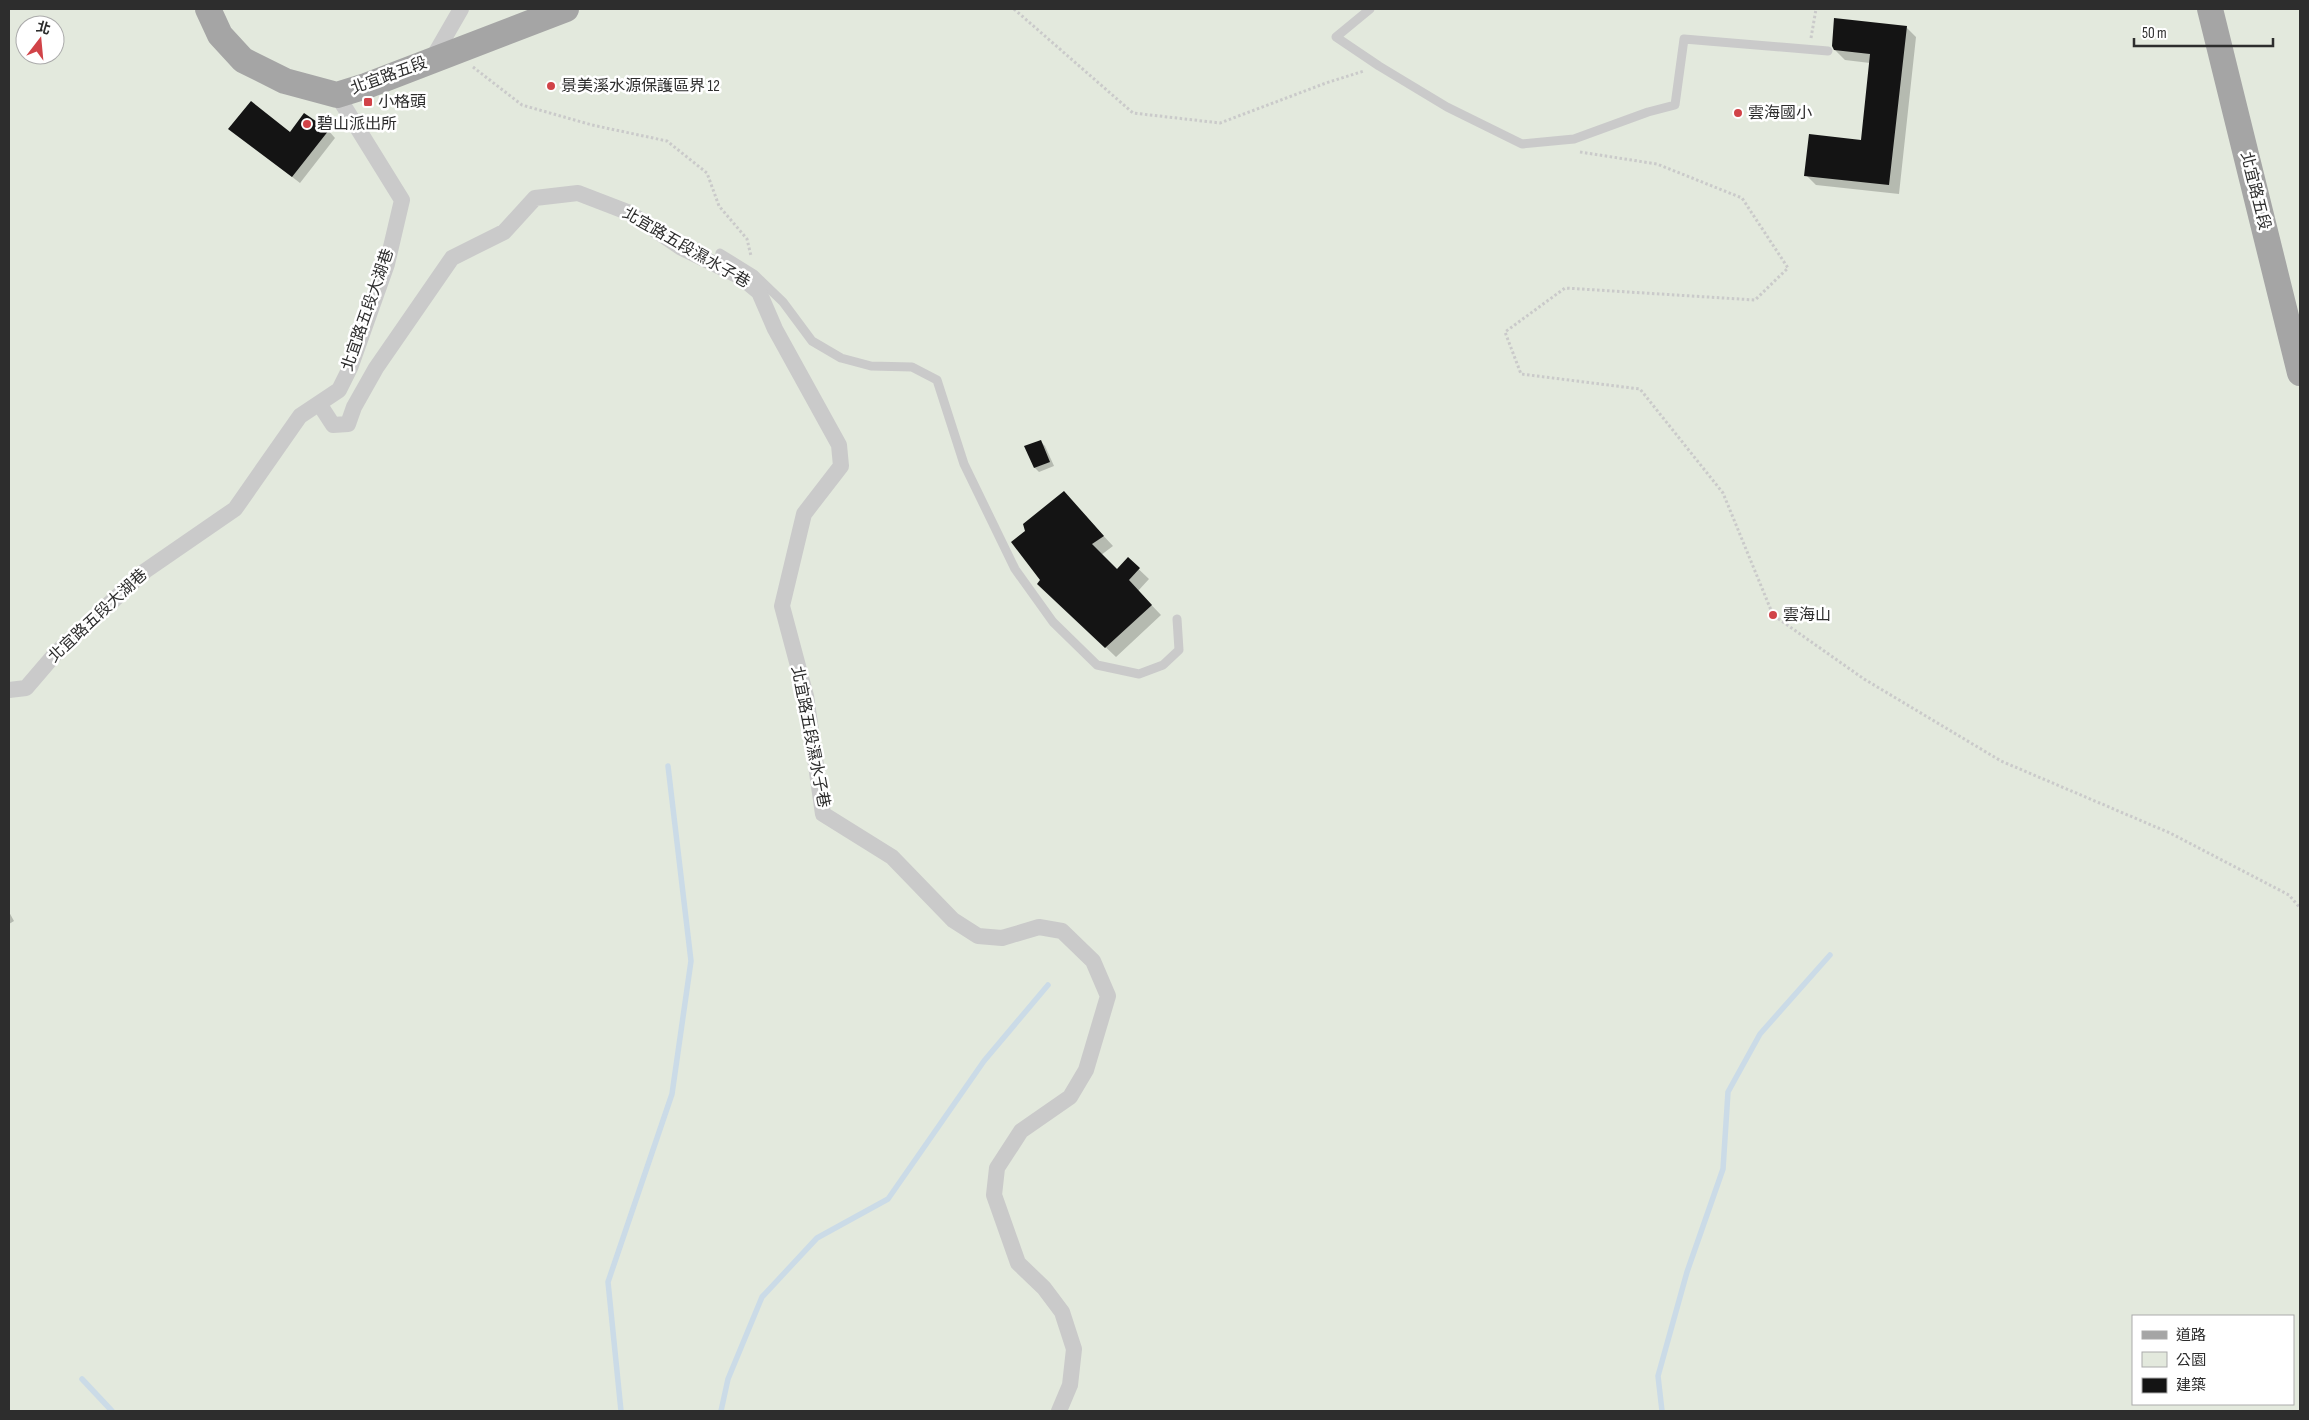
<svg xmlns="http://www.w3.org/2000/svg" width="2309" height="1420" font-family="'Sofia Sans Condensed','Noto Sans TC',sans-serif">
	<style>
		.green { fill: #e3e9dd; fill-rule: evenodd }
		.shadow { fill: #0003 }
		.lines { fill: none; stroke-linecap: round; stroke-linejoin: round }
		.stream { stroke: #cbdbe7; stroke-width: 5.5 }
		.building { fill: #141414 }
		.path { stroke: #cacaca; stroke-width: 3; stroke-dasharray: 2.5 2.5; stroke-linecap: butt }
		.lane { stroke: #cacaca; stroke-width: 9 }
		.street { stroke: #cacaca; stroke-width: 16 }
		.primary { stroke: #a5a5a5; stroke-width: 26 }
		.poi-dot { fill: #d14348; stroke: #fff; stroke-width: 2 }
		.labels { text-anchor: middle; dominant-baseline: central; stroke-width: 5; stroke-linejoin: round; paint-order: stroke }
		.street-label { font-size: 16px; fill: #2d2d2d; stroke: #fff }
		.poi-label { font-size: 16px; fill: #2d2d2d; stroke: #fff; text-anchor: start }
	</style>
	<rect width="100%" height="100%" fill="#fff"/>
	<path class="green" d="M9,9H2300V1411H9ZM25,25H55V55H25ZM2133,1316H2293V1404H2133Z"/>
	<g class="shadow">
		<polygon points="1906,27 1916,37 1899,194 1816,185 1806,175 1862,141 1870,63 1845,60 1835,50"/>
		<polygon points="230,129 290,134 328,130 335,138 300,183"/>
		<polygon points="1040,441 1045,446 1054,466 1039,472 1035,468 1026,447"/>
		<polygon points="1073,503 1113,546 1101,555 1117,570 1128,559 1149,579 1138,591 1161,615 1116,657 1049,593"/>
		<polygon points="9,912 14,921 9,924"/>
	</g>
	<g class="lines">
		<g class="stream">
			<polyline points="82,1379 112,1411"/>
			<polyline points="621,1411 608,1282 672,1094 691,961 668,766"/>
			<polyline points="721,1411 728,1379 762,1297 817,1238 888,1199 984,1061 1048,985"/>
			<polyline points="1662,1411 1658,1376 1687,1272 1723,1169 1728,1092 1760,1034 1830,955"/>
		</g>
	</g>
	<g class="building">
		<polygon points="1834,18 1907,26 1889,185 1804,176 1809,134 1861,140 1870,54 1834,50 1832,46"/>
		<polygon points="251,101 290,132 304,113 329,130 292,177 228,129"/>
		<polygon points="1041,440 1050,462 1034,468 1024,446"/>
		<polygon points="1064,491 1104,536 1092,544 1117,569 1128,557 1140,568 1129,580 1152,605 1105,648 1037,584 1040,580 1011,542 1025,531 1023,524"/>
	</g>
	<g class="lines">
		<g class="path">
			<polyline points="1014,9 1133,113 1220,123 1326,83 1364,71"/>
			<polyline points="1811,38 1816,9"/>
			<polyline points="473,67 522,105 592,125 667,141 707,173 719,206 747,239 751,256"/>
			<polyline points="1580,152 1657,164 1742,198 1788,268 1755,300 1565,288 1505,332 1521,374 1640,389 1723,493 1773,615 1864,679 2001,761 2170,833 2289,895 2300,908"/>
		</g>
		<g class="lane">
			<polyline points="1370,9 1336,37 1379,66 1447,107 1522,144 1574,139 1648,112 1675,105 1684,39 1828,51"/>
			<polyline points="723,269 720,253 754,274 783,302 812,341 841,358 871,366 912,367 937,380 964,464 1015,569 1053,622 1097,665 1139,674 1163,665 1179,650 1177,619"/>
		</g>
		<g class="street">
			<polyline points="431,61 461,9"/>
			<polyline points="320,405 333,425 348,424 354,407 376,368 452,258 504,232 535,198 578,193 630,213 680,247 741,277 759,292 775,329 839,445 841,466 804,514 782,606 806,696 823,814 892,857 953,920 978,936 1002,938 1039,927 1062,931 1093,961 1108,996 1086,1070 1070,1097 1021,1131 997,1168 994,1195 1018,1263 1044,1288 1062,1312 1074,1349 1070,1385 1059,1411"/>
			<polyline points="9,690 26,688 56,653 145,571 235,509 300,416 339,390 350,368 387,264 402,200 337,95"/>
		</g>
		<g class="primary">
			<polyline points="208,9 220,35 243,60 285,81 337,95 366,86 566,9"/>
			<polyline points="2210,9 2300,373"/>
		</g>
	</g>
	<g class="poi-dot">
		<circle cx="551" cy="86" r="5"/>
		<rect x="363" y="97" width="10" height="10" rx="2.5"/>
		<circle cx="1738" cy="113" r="5"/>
		<circle cx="307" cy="124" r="5"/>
		<circle cx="1773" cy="615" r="5"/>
	</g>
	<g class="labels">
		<g class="street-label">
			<text transform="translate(389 76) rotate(-20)">北宜路五段</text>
			<text transform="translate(2255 191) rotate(76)">北宜路五段</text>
			<text transform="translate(686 248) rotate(30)">北宜路五段濕水子巷</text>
			<text transform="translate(368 310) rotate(-71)">北宜路五段大湖巷</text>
			<text transform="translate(98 616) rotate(-43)">北宜路五段大湖巷</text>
			<text transform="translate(810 737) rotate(79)">北宜路五段濕水子巷</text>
		</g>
		<g class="poi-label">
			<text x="561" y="86">景美溪水源保護區界 12</text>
			<text x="378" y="102">小格頭</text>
			<text x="1748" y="113">雲海國小</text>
			<text x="317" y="124">碧山派出所</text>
			<text x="1783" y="615">雲海山</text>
		</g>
	</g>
	<rect width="2309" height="1420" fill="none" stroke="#2d2d2d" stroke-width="20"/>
	<rect x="2132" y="1315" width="162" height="90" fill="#ffffff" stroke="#ababab"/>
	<rect x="2142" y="1331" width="25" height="8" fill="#a5a5a5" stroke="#ababab"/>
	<text x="2176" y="1340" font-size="15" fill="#2d2d2d">道路</text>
	<rect x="2142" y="1352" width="25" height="15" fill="#e3e9dd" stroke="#ababab"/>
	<text x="2176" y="1365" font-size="15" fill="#2d2d2d">公園</text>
	<rect x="2142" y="1378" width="25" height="15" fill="#141414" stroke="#ababab"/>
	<text x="2176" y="1390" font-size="15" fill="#2d2d2d">建築</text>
	<g transform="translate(40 40) rotate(16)"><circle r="24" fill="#ffffff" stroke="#ababab"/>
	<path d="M0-4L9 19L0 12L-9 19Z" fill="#d14348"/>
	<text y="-8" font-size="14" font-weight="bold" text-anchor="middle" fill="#2d2d2d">北</text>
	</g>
	<path d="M2134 38v8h139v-8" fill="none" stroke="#2d2d2d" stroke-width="2.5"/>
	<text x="2142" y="38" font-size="15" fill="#2d2d2d" stroke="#ffffff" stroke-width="4" paint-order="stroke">50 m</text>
</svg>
